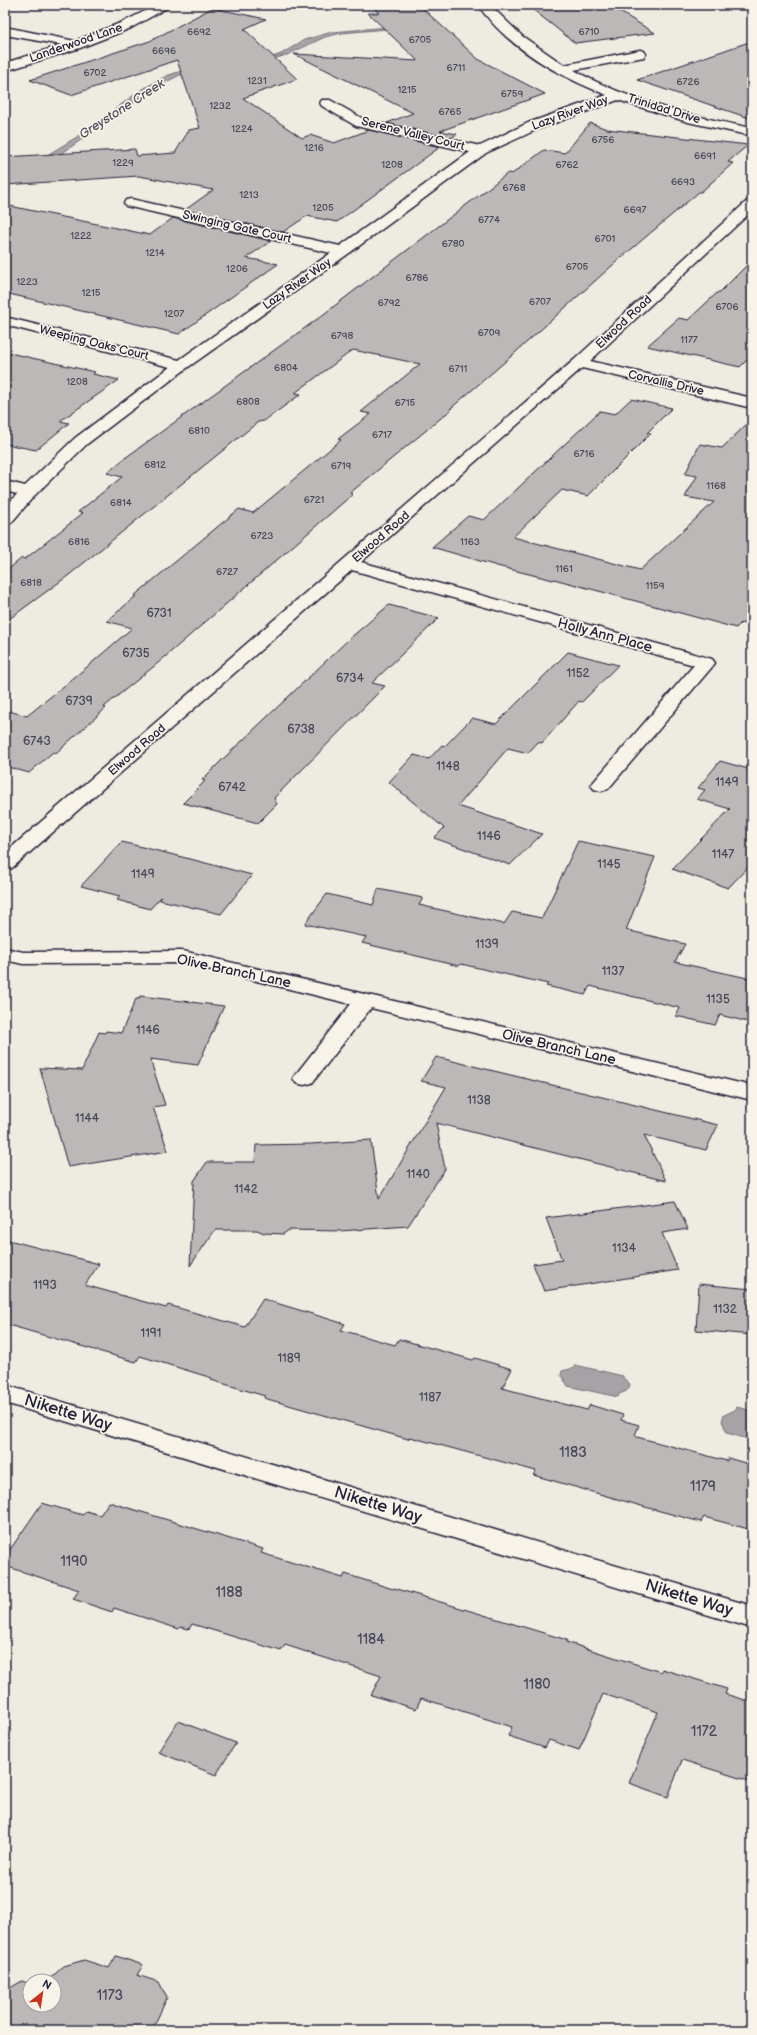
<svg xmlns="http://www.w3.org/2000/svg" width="757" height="2035" font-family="'Balsamiq Sans',sans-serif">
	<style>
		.water { fill: #a6a3a6; stroke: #716f7b }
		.building { fill: #bbb8b7; stroke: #22223b }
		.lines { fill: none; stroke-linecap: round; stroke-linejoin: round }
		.minor-casing { stroke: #22223b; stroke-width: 3 }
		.minor { fill: #f7f3e8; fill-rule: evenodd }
		.labels { text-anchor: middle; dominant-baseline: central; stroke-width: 3.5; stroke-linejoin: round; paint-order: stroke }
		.far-number-label { font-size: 10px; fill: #48485a }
		.far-street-label { font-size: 12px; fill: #22223b; stroke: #f7f3e8 }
		.number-label { font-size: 12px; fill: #48485a }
		.far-water-label { font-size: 13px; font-style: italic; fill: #504f60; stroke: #f7f3e8 }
		.street-label { font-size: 14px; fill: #22223b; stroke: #f7f3e8 }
		.near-number-label { font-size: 14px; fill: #48485a }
		.near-street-label { font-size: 17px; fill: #22223b; stroke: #f7f3e8 }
	</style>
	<rect width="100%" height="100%" fill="#eeebe1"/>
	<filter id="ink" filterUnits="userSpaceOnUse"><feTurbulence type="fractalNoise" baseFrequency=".025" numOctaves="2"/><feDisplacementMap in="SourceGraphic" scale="8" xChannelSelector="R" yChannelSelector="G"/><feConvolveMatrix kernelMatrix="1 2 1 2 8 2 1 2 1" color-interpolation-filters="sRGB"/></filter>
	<g filter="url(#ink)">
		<g class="water">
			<polygon points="432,18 436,20 387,29 342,33 325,37 287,55 262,62 201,69 180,75 158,86 61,154 44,157 80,135 141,90 166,76 181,71 266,59 281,54 304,40 332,32 388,27"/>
			<path d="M575,1365L623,1376V1378L630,1384C629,1391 625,1392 619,1394L618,1397L568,1386L561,1375L562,1371L574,1368Z"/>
			<polygon points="737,1407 752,1411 752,1437 749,1436 748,1439 727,1433 722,1421 724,1415 735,1410"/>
		</g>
		<g class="building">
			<polygon points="371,5 419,5 478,59 545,94 440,131 457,134 451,138 387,123 413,113 294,54 418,61 368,13 379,13"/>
			<polygon points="527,5 610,6 655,33 575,43"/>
			<polygon points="212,8 266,19 244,29 297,79 243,98 302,138 310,135 334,143 369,130 440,147 337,222 307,216 283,232 185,210 213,190 139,176 5,185 5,157 135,149 137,156 175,153 189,130 200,128 177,60 71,95 30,80 150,41"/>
			<polygon points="752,41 752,119 637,80"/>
			<polygon points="590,123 607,129 748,145 728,162 733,163 701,192 699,192 615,263 507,360 450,409 452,409 350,493 353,494 158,663 104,707 106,708 56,753 53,752 29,773 5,766 5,710 27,716 87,667 132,628 107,621 136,596 134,596 239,509 253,513 341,440 338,439 371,414 361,412 420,364 353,350 295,393 301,394 264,421 258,422 69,575 5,622 5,572 22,558 25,559 83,513 78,512 122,477 107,473 125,458 316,320 508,173 512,174 544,150 565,153"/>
			<polygon points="5,205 150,235 173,218 271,241 246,258 278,264 179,334 5,293"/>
			<polygon points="752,260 752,355 740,367 647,346 679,318 688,320 718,292 720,292"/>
			<polygon points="5,352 95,372 93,374 119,380 60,421 69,423 36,450 5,444"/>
			<polygon points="631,399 672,408 647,433 651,433 588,496 562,490 513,537 640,570 714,502 685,497 697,476 685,474 700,444 722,448 752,419 752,626 741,623 736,628 554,579 553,580 497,566 432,547 468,516 484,520 600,411 615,414"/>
			<polygon points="389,605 439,618 372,683 385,686 274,798 277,804 258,823 183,803 205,781 202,780 223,759 349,639"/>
			<polygon points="568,652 618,665 582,702 579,701 542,743 538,742 528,753 508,748 458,806 542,834 510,865 434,838 444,828 389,782 414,755 429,759 442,745 445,746 472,718 496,724"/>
			<polygon points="720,761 752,770 752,863 728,888 672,869 730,809 697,799 705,790 698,788"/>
			<polygon points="578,841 655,857 626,930 685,944 675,962 752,979 752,1023 720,1015 715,1025 676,1016 680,1008 590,986 585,995 546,986 548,984 461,964 459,966 362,943 366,937 305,924 327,894 373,905 378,889 423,898 419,905 504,924 512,912 542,918"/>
			<polygon points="122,842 198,861 252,875 221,914 160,900 162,896 150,909 117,900 120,896 81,886"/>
			<polygon points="140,996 224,1006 198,1065 150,1059 165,1105 153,1107 168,1151 68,1167 40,1068 82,1070 99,1032 105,1033 106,1031 121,1033 136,999 139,999"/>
			<polygon points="436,1057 718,1125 706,1150 644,1135 666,1181 436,1123 445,1169 408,1226 340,1231 289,1230 283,1234 264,1233 257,1230 215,1230 190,1266 194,1181 207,1162 255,1162 256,1145 311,1144 371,1140 379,1199 446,1087 421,1081"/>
			<polygon points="675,1201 688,1229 662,1233 678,1270 544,1291 533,1264 562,1260 546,1218"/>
			<polygon points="5,1239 99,1264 85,1285 166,1308 168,1305 245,1327 263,1299 345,1324 341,1330 395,1345 399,1339 473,1360 475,1358 512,1369 502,1388 587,1410 590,1405 623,1415 621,1420 639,1425 635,1435 637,1437 727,1461 728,1458 752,1465 752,1530 704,1517 701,1522 645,1507 533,1475 536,1471 410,1437 408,1439 264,1398 265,1396 211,1380 212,1378 140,1356 136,1362 5,1324"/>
			<polygon points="699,1284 752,1289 752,1335 696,1330"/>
			<polygon points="109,1502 263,1549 261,1553 343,1578 345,1574 393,1589 394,1588 567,1640 566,1642 661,1672 662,1669 727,1689 725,1694 752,1702 752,1782 682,1760 668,1797 629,1783 658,1712 603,1694 579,1750 549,1740 545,1748 508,1736 512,1727 421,1698 416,1709 371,1695 381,1676 285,1645 281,1651 192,1624 189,1629 180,1627 179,1629 114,1608 112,1612 73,1599 79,1590 5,1566 5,1557 42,1503 83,1515 86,1511 100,1515"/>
			<polygon points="178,1721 236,1743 216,1775 158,1752"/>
			<polygon points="116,1956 143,1965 137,1975 159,1982 167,1998 152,2030 5,2030 5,1991 22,1981 30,1984 30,2005 54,2005 54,1981 47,1981 64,1966 84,1960 109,1968"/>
		</g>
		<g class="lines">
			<g class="minor-casing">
				<g id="minor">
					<polygon points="157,5 172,5 131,28 80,48 5,71 5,63 62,45 5,35 5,27 75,41 123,22"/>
					<path d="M478,5H490L522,36L564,65L640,50L644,51L646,54L644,57L574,70C628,101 691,116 752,128V136L688,122L618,100L538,129L486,153L348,254L187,368L87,444L34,496L11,523L5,524V508L17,494L5,491V481L25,486L75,438L170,367L5,325V317L179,360L331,253L126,206L124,203L126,200L131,199L340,246L470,152L356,126L322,106L320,103L322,100H330L365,120L480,146L528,123L607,95C560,77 508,48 478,5Z"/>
					<polygon points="752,200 752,211 590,361 752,398 752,408 582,368 361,562 712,659 715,663 712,667 608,789 601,791 594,789 591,785 694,665 352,570 12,868 5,870 5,853 574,360 747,201"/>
					<polygon points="5,948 23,952 183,951 752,1086 752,1100 371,1008 312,1083 304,1085 296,1083 293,1078 351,1004 183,963 23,964 5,960"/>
					<polygon points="5,1385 752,1606 752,1628 5,1403"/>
				</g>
			</g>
			<use href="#minor" class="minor"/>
		</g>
	</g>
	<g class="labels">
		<g class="far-number-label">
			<text x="199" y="32">6692</text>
			<text x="589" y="32">6710</text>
			<text x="420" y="40">6705</text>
			<text x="164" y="51">6696</text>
			<text x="456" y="68">6711</text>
			<text x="95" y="73">6702</text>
			<text x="257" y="81">1231</text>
			<text x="688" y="82">6726</text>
			<text x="407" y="90">1215</text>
			<text x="512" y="94">6759</text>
			<text x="220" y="106">1232</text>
			<text x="450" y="112">6765</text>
			<text x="242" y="129">1224</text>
			<text x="603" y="140">6756</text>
			<text x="314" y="148">1216</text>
			<text x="705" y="156">6691</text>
			<text x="123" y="163">1229</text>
			<text x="392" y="165">1208</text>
			<text x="567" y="165">6762</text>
			<text x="683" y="182">6693</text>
			<text x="514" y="188">6768</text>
			<text x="249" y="195">1213</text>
			<text x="323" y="208">1205</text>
			<text x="635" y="210">6697</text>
			<text x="489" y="220">6774</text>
			<text x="81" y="236">1222</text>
			<text x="605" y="239">6701</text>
			<text x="453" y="244">6780</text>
			<text x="155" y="253">1214</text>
			<text x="577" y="267">6705</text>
			<text x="237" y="269">1206</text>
			<text x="417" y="278">6786</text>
			<text x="27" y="282">1223</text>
			<text x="91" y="293">1215</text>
			<text x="540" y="302">6707</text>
			<text x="389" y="303">6792</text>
			<text x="727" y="307">6706</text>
			<text x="174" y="314">1207</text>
			<text x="489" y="333">6709</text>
			<text x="342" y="336">6798</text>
			<text x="689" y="340">1177</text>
			<text x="286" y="368">6804</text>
			<text x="458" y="369">6711</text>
			<text x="77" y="382">1208</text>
			<text x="248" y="402">6808</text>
			<text x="405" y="403">6715</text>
			<text x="199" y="431">6810</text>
			<text x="382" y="435">6717</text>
			<text x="584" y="454">6716</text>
			<text x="155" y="465">6812</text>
			<text x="341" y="466">6719</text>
			<text x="716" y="486">1168</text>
			<text x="314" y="500">6721</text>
			<text x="121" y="503">6814</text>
			<text x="262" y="536">6723</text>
			<text x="79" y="542">6816</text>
			<text x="470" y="542">1163</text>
			<text x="564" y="569">1161</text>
			<text x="227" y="572">6727</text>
			<text x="31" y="583">6818</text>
			<text x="655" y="586">1159</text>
		</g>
		<g class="far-street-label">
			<text transform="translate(76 43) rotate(-19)">Landerwood Lane</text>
			<text transform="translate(664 109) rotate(17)">Trinidad Drive</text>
			<text transform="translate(570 113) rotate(-20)">Lazy River Way</text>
			<text transform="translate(413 134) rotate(14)">Serene Valley Court</text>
			<text transform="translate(237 227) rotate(13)">Swinging Gate Court</text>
			<text transform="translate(297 284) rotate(-35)">Lazy River Way</text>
			<text transform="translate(624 322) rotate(-43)">Elwood Road</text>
			<text transform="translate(94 343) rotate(14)">Weeping Oaks Court</text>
			<text transform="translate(666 383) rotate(13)">Corvallis Drive</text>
			<text transform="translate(381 537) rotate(-41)">Elwood Road</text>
			<text transform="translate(137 750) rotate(-41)">Elwood Road</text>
		</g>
		<g class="number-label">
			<text x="159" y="613">6731</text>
			<text x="136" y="653">6735</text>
			<text x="578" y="673">1152</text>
			<text x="350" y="678">6734</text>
			<text x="79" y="701">6739</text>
			<text x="301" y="729">6738</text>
			<text x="37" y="741">6743</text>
			<text x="448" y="766">1148</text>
			<text x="727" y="782">1149</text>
			<text x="232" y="787">6742</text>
			<text x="489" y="836">1146</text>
			<text x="723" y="854">1147</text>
			<text x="609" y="864">1145</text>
			<text x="143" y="874">1149</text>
			<text x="487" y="944">1139</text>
			<text x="613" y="971">1137</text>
			<text x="718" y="999">1135</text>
			<text x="148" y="1030">1146</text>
			<text x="479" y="1100">1138</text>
			<text x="87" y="1118">1144</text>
			<text x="418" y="1174">1140</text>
			<text x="246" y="1189">1142</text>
			<text x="624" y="1248">1134</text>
			<text x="45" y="1285">1193</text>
			<text x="725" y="1309">1132</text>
			<text x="151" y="1333">1191</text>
			<text x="289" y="1358">1189</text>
			<text x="430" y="1397">1187</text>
		</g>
		<g class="far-water-label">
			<text transform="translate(122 109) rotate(-33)">Greystone Creek</text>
		</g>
		<g class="street-label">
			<text transform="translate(605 635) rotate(15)">Holly Ann Place</text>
			<text transform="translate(234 971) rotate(12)">Olive Branch Lane</text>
			<text transform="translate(559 1047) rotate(13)">Olive Branch Lane</text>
		</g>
		<g class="near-number-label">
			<text x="573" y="1452">1183</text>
			<text x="703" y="1486">1179</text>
			<text x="74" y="1561">1190</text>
			<text x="229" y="1592">1188</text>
			<text x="371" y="1639">1184</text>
			<text x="537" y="1684">1180</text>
			<text x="704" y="1731">1172</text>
			<text x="110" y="1995">1173</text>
		</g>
		<g class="near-street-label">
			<text transform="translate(68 1413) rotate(17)">Nikette Way</text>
			<text transform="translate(378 1505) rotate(17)">Nikette Way</text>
			<text transform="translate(689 1598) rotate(17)">Nikette Way</text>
		</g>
	</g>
	<rect width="757" height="2035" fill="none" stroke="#f7f3e8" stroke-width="20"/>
	<rect x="10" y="10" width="737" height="2015" fill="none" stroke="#22223b" stroke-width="1.5" filter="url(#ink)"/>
	<g transform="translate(42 1993) rotate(30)"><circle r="19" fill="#f7f3e8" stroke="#a29fa3"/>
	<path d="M0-3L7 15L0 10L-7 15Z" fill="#c8321e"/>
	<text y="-6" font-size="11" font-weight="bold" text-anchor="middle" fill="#22223b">N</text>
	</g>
</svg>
